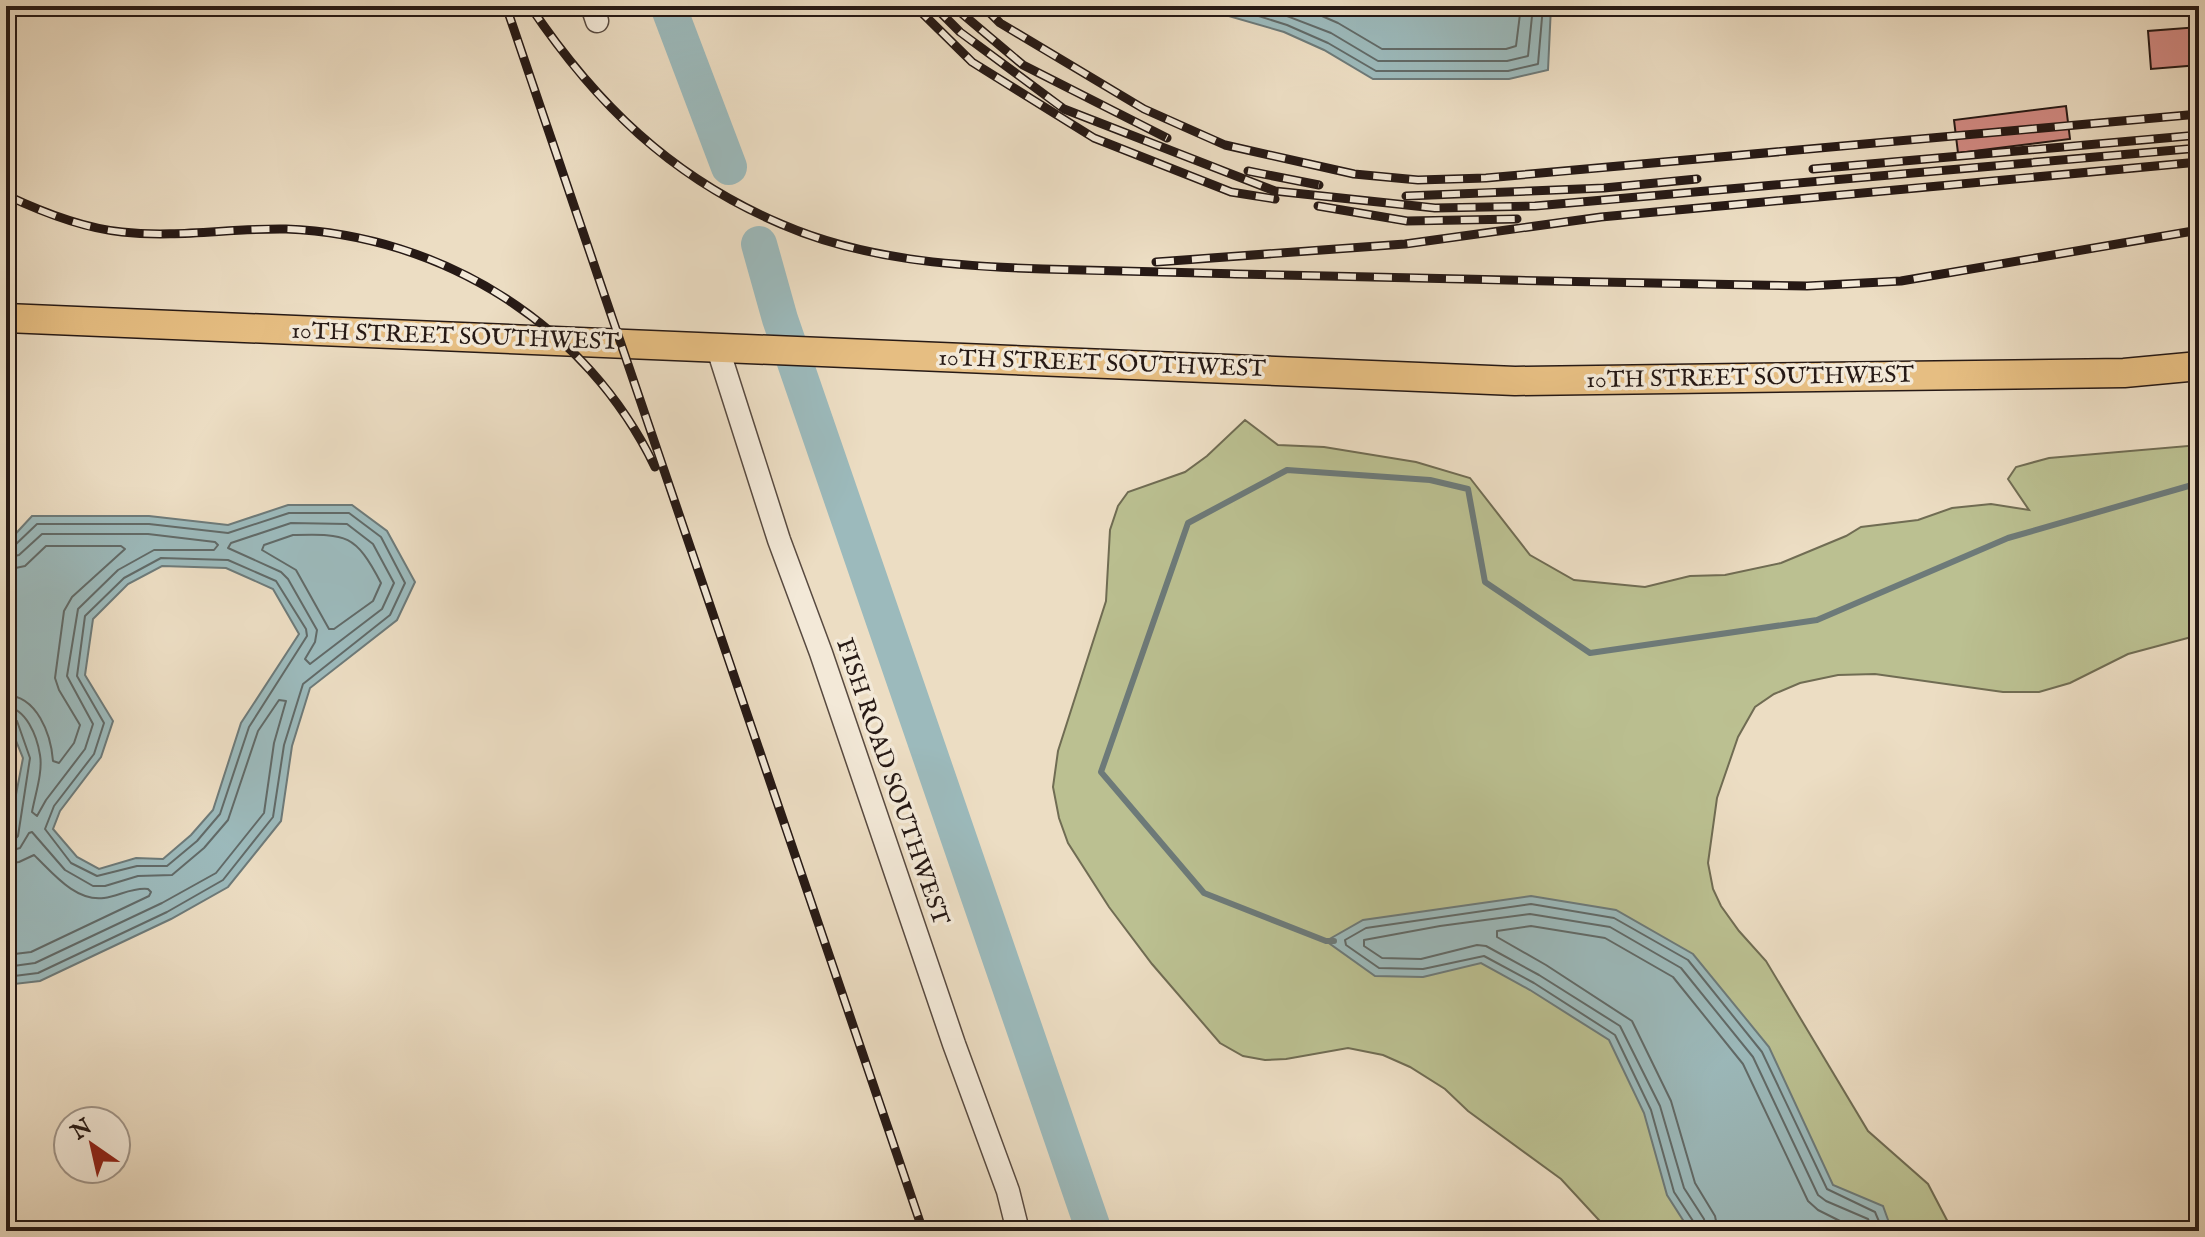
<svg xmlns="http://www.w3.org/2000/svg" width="2205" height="1237" font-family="'IM FELL English',serif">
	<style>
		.green { fill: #bbc091; stroke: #706c53; stroke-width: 2 }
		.water { fill: #9cbabc; stroke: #6d7a79; stroke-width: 2; fill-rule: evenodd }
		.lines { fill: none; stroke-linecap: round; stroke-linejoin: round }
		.shore { stroke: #616a68; stroke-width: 2 }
		.stream { stroke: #6d7a79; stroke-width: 6 }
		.river { stroke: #9cbabc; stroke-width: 36 }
		.building { fill: #d28a83; stroke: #261915; stroke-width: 2 }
		.minor-casing { stroke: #584a40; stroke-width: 25 }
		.major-casing { stroke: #261915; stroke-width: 31 }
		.minor { stroke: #f3e9d8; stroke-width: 22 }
		.major { stroke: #e6be82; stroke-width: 28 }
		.rail-casing { stroke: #261915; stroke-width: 9 }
		.rail { stroke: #f3e9d8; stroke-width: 6; stroke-dasharray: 18; stroke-linecap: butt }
		.labels { text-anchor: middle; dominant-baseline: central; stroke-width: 7; stroke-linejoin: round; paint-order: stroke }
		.street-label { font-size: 24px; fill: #261915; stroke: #f3e9d8 }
	</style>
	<rect width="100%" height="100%" fill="#ecddc3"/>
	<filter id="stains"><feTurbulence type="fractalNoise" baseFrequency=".0025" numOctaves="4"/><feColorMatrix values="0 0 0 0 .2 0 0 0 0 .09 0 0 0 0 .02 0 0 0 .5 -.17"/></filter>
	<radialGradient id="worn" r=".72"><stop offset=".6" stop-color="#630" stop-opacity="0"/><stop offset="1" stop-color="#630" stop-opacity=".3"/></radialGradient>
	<polygon class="green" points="1245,420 1278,445 1324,447 1416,462 1470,478 1530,555 1574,580 1645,587 1690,576 1725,575 1781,563 1846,536 1861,527 1918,520 1952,508 1991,504 2029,510 2008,479 2016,467 2049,458 2199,445 2199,635 2128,654 2070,683 2039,692 2003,692 1875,674 1838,675 1800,683 1774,694 1755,707 1738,737 1717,798 1708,863 1713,889 1721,906 1739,931 1766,961 1868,1131 1928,1184 1949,1224 1957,1231 1609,1231 1561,1179 1468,1111 1445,1089 1410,1067 1383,1055 1348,1048 1286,1059 1265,1060 1243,1056 1220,1043 1152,964 1109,907 1068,843 1059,818 1053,787 1058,751 1106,601 1110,530 1118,506 1128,492 1185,472 1207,456"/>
	<g class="water">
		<polygon points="1194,6 1551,6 1548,70 1509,79 1373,79 1324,50 1284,32"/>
		<path d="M288,505H352L387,531L415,582L397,620L310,688L292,746L281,821L228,887L171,919L40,981L6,985V847L23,758L6,716L8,542L32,516H149L228,525ZM162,566L226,568L273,589L299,634L241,723L213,810L191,835L163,859L136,858L99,869L77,857L53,829L60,811L101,757L113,721L85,675L93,619L128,584Z"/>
		<polygon points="1531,896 1616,910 1693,954 1769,1047 1833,1185 1883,1206 1892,1231 1690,1231 1667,1195 1644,1113 1609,1040 1530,990 1481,963 1423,977 1375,976 1326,941 1363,920"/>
	</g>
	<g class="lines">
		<g class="shore">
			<polyline points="1227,6 1287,25 1328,43 1376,71 1508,71 1538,64 1543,6"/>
			<polyline points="1261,6 1331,33 1378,61 1507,61 1528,56 1533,6"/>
			<polyline points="1299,6 1338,23 1382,49 1506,49 1516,46 1521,6"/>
			<polygon points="291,523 347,524 373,544 394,583 382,609 310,664 305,659 315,642 317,630 288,579 281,572 228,548 231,543"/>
			<path d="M293,535C346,534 355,533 381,583L373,601L334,629H329L296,570L262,550L264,545Z"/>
			<polyline points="6,548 14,546 37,524 149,524 228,533 289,513 349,513 381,537 405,583 390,615 303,684 284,745 273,817 223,880 167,912 38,973 6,977"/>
			<path d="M6,558L19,555L42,534H148L215,542L218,545L214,550H154L118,570L78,609L67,676L93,724L85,749L46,800L37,816L32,812C35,795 43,772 40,755C37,736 26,708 6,707"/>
			<polygon points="161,558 228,560 276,581 306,629 307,636 249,727 220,814 197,841 167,866 137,866 97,876 71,863 45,829 54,806 94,754 104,723 77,676 85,616 124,578"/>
			<path d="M6,570L25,566L46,546H121L125,549L72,597L64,611L55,678L59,690L80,725L74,743L59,763L53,761C51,734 37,696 6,695"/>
			<polyline points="6,717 17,721 30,758 18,836 13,841 6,842"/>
			<polyline points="6,852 20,848 29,833 32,832 65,870 93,886 105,886 138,876 172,875 204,848 228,820 258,731 279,700 286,701 274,743 264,813 216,873 162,903 35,963 6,967"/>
			<path d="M6,864L19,862L34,855C52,872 75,902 104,898C119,896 133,887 148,889L151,892L149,896L31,952L6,955"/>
			<polyline points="1696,1231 1695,1224 1674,1192 1651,1110 1615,1035 1534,983 1484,956 1423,969 1379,968 1346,945 1345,940 1366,928 1531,904 1614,918 1688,960 1762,1052 1827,1189 1875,1212 1883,1231"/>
			<polyline points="1706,1231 1704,1219 1684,1188 1660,1106 1620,1026 1539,975 1486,946 1477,945 1421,959 1382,958 1364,946 1364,940 1440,926 1530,914 1610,927 1681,968 1753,1057 1818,1195 1826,1201 1868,1219 1873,1231"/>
			<polyline points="1718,1231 1715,1216 1695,1183 1671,1101 1632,1021 1546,965 1497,937 1497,931 1531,926 1605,938 1673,977 1743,1064 1808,1201 1818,1210 1860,1231"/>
		</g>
		<polyline class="stream" points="1334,941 1326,941 1204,893 1101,772 1188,523 1287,470 1430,480 1468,489 1485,582 1590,653 1817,620 2008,538 2199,483"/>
		<g class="river">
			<polyline points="668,6 729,167"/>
			<polyline points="759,244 780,319 1094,1231"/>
		</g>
	</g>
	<g class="building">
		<polygon points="2199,27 2199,65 2151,69 2148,31"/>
		<polygon points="2066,106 2070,139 1958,153 1954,120"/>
	</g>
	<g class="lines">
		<g class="minor-casing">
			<g id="minor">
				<polyline points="592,6 597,21"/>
				<polyline points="718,349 779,540 821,653 954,1044 1008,1191 1018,1231"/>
			</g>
		</g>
		<g class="major-casing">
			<polyline id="major" points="6,318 1515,381 2124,373 2199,366"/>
		</g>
		<use href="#minor" class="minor"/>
		<use href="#major" class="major"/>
		<g class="rail-casing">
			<g id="rail">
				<polyline points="506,6 923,1231"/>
				<path d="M530,6C596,104 671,177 781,224C864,260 954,266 1043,269C1108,271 1172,272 1236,274C1426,278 1617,283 1807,286L1901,281L2199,230"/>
				<polyline points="915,6 972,62 1094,138 1231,192 1275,199"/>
				<polyline points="934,6 960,32 1064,109 1275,191 1435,208 1535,206 2199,148"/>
				<polyline points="953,6 1023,65 1167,138"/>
				<polyline points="983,6 1000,23 1144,109 1225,145 1354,174 1418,180 1486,178 2199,114"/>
				<polyline points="1813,169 2199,135"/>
				<polyline points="1248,171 1319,185"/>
				<path d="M6,195C42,212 82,228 122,232C176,238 231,228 286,229C442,235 587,325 655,467"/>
				<polyline points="1406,196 1604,188 1697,179"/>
				<polyline points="1318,206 1407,221 1517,219"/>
				<polyline points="1156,262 1405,244 1601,217 2199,162"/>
			</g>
		</g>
		<use href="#rail" class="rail"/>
	</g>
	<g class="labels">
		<g class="street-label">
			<text transform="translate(455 337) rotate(2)">10TH STREET SOUTHWEST</text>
			<text transform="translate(1102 364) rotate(2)">10TH STREET SOUTHWEST</text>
			<text transform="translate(1750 378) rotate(-1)">10TH STREET SOUTHWEST</text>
			<text transform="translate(892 782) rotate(71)">FISH ROAD SOUTHWEST</text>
		</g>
	</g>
	<rect width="2205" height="1237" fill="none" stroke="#ecddc3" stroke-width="32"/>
	<rect x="8" y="8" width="2189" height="1221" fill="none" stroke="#261915" stroke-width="4"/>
	<rect x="16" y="16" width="2173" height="1205" fill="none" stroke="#261915" stroke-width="2"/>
	<g transform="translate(92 1145) rotate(326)"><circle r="38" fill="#f3e9d8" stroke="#a1968a" stroke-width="2"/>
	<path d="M0-6L14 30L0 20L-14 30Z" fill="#8f2418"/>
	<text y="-12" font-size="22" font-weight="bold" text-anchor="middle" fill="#261915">N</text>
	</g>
	<rect width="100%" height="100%" filter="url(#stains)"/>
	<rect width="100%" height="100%" fill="url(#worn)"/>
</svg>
